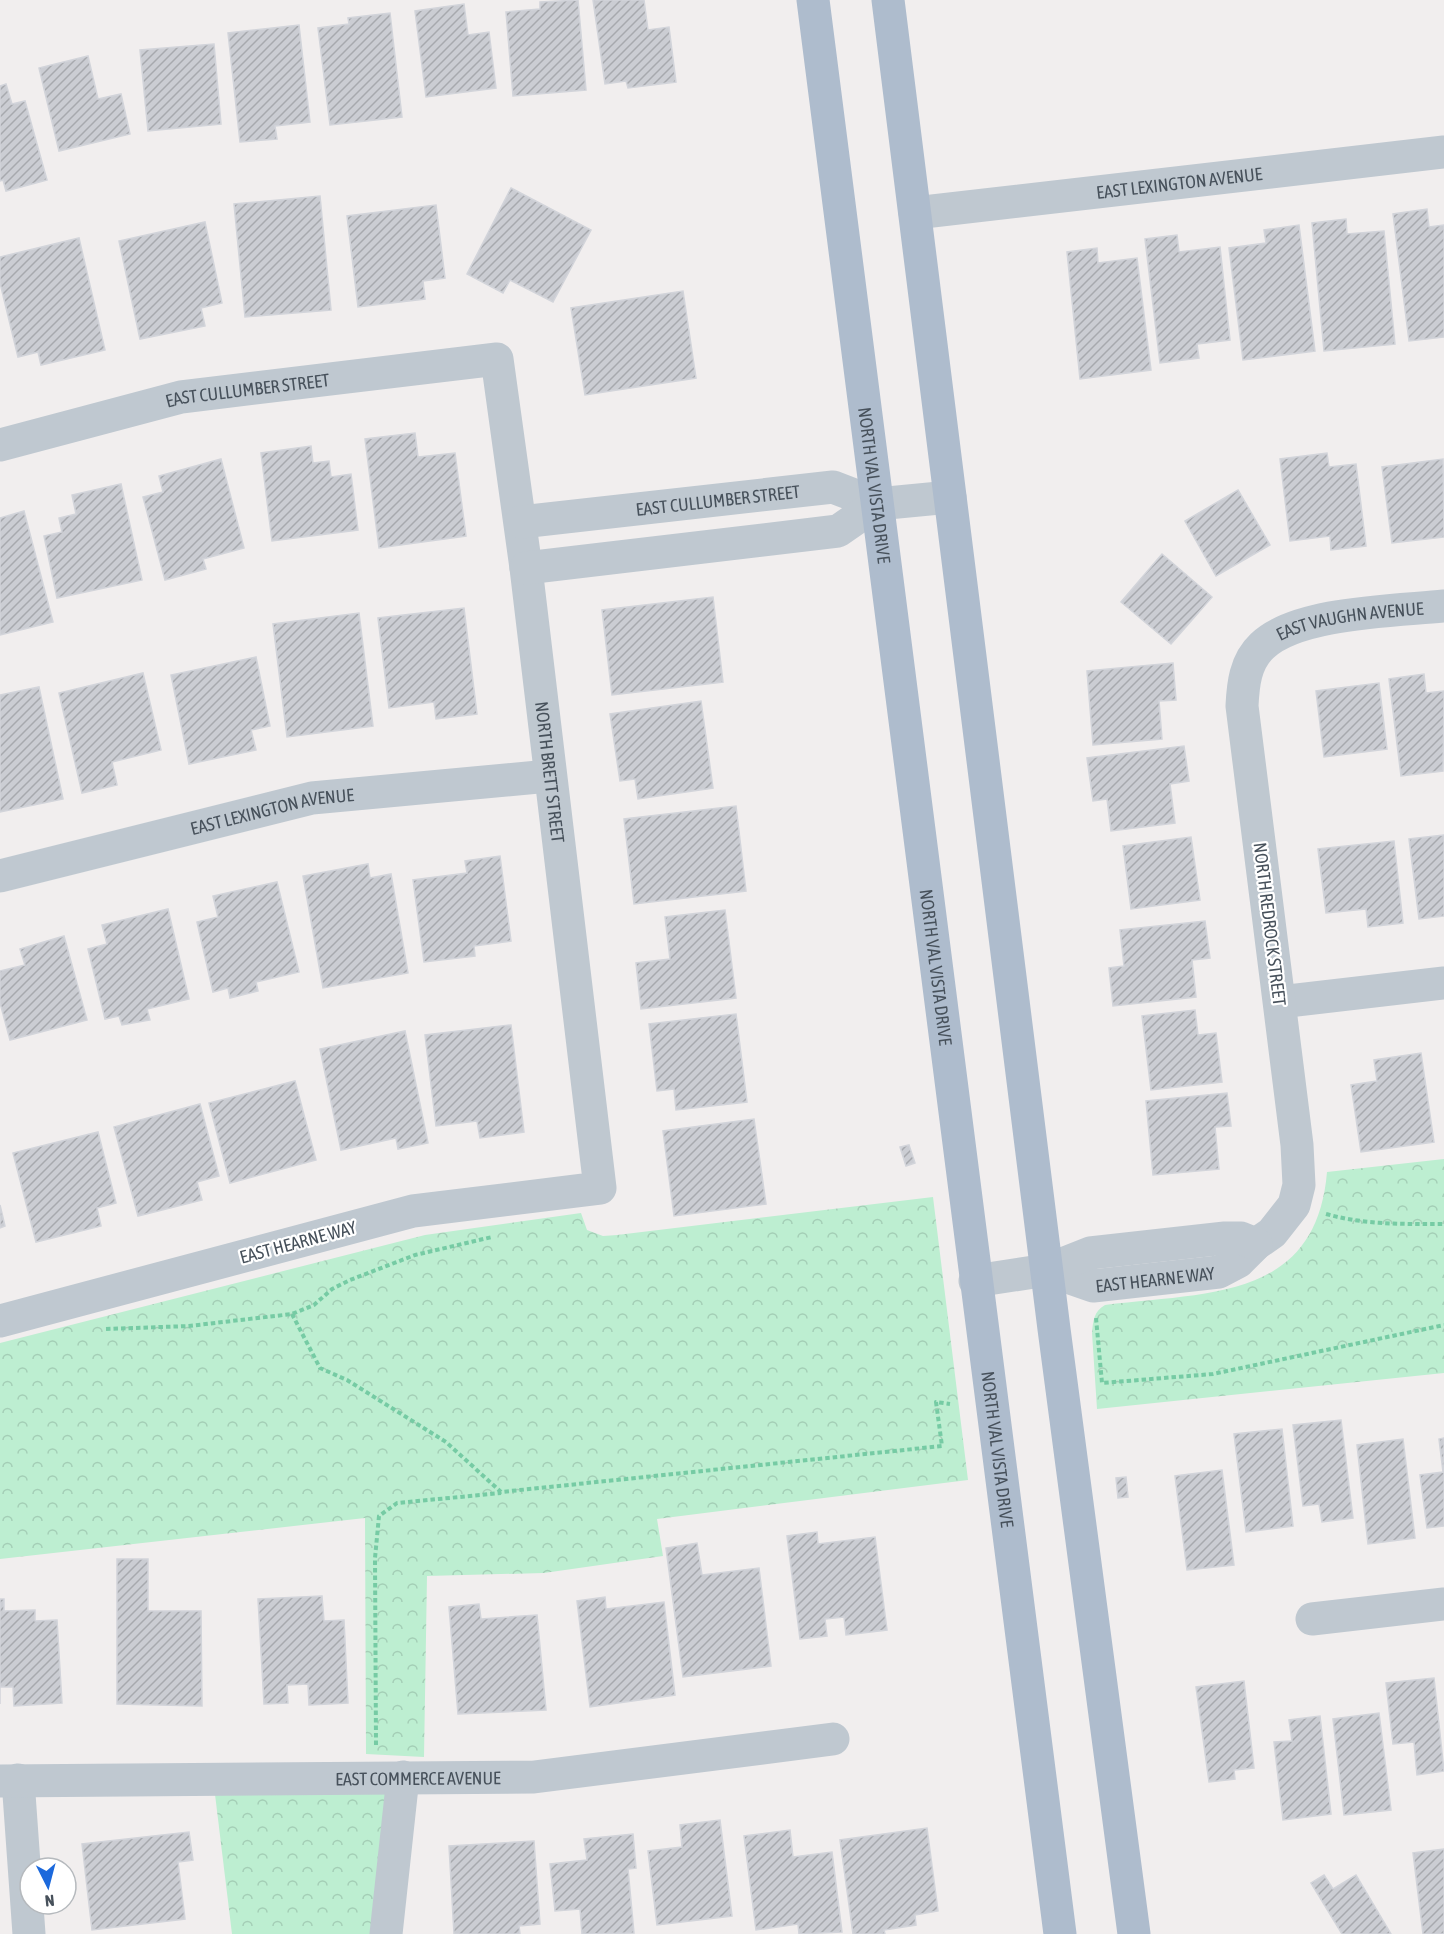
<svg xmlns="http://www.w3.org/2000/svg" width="1444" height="1934" font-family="'Asap Condensed',sans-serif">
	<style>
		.forest { fill: url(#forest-crowns) }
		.building { fill: url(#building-hatch); stroke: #d2d4da; stroke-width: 1.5 }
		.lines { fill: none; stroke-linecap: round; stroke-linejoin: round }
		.path { stroke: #76cba4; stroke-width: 4; stroke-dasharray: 4.5 3; stroke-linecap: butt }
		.minor { stroke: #bfc8d0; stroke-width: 33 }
		.major { stroke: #aebccd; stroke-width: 33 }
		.labels { text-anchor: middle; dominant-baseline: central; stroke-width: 4.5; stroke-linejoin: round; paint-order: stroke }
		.street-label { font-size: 18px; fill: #47515b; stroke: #fff }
	</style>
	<defs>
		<pattern id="forest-crowns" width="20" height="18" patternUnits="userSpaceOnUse" patternTransform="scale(1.5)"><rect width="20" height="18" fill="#bdeed1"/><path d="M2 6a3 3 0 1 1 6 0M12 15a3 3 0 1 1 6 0" fill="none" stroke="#a4ceb6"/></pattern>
		<pattern id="building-hatch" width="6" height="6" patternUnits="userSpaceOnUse" patternTransform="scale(1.5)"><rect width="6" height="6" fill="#cbcdd3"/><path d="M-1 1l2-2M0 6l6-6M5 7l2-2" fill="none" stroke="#a7a9ae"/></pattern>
	</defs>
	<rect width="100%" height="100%" fill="#f1eeee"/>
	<g class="forest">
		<path d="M1444,1159V1373L1097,1409L1092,1333C1093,1321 1094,1311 1105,1305C1205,1292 1316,1302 1327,1172Z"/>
		<polygon points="933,1197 968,1480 657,1519 663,1556 544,1573 427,1576 424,1757 366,1754 365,1518 0,1559 0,1343 425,1235 581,1213 587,1230 603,1236 617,1235"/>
		<polygon points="403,1777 386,1934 232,1934 213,1778"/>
	</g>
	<g class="building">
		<polygon points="578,0 586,90 513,96 506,12 540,9 540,2"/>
		<polygon points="593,0 644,0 648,30 669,27 676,82 628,88 626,81 605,84"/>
		<polygon points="464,4 468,35 489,32 496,88 426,97 415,11"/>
		<polygon points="390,13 402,117 330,125 318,28 349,24 348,18"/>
		<polygon points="299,25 310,122 275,126 277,139 240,142 228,33"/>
		<polygon points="214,44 221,124 148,131 140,50"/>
		<polygon points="88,56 98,99 121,94 130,134 59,151 39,68"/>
		<polygon points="6,84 12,104 25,101 47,180 6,191 3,180 0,181 0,86"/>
		<polygon points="511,188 591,230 553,302 510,280 503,293 467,274"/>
		<polygon points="320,196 331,310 245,317 234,204"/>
		<polygon points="436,205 445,278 423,281 425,299 358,307 347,216"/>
		<polygon points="1427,209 1429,227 1444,225 1444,337 1409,341 1393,214"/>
		<polygon points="1346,219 1347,234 1384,231 1395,344 1324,351 1312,223"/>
		<polygon points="205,222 222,303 201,308 205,326 140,339 119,241"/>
		<polygon points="1299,225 1315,351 1243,360 1229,248 1266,243 1264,230"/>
		<polygon points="1177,235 1179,252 1220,247 1230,340 1197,344 1199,358 1160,363 1145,239"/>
		<polygon points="79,238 105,350 41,365 38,352 18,357 0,283 0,257"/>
		<polygon points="1097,248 1098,263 1137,258 1151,370 1080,379 1067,252"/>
		<polygon points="683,291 696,378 585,395 571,308"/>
		<polygon points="415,433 418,457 455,453 466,536 379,548 365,439"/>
		<polygon points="311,446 313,463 329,461 331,477 351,474 358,530 272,541 261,453"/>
		<polygon points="1327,453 1329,467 1356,464 1366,546 1331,550 1330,536 1290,541 1280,459"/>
		<polygon points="221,459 244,548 203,559 206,569 165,580 143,497 163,492 159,476"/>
		<polygon points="1443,459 1444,537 1392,543 1382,467"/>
		<polygon points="121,484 142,580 57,598 44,536 62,532 59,518 76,514 72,495"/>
		<polygon points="1238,490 1270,545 1216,576 1185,521"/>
		<polygon points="24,511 53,622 0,635 0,518"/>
		<polygon points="1162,554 1212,597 1171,644 1121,602"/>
		<polygon points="713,597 723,682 612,695 602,610"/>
		<polygon points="464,608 477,714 436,719 434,702 389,708 378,618"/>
		<polygon points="359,613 373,726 287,737 273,624"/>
		<polygon points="256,657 270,726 251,730 256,750 189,764 171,675"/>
		<polygon points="1173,663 1176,700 1159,701 1162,739 1093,745 1087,671"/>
		<polygon points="143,673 161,750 112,762 117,785 82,793 59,693"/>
		<polygon points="1424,674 1426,693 1444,691 1443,771 1401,776 1389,679"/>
		<polygon points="1379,683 1387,749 1324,757 1316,691"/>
		<polygon points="39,687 63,799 0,812 0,695"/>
		<polygon points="701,701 713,788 638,799 635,779 620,781 610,714"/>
		<polygon points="1184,746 1189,781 1170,784 1175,823 1111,831 1107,799 1093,801 1087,758"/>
		<polygon points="736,806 746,891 634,904 624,819"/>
		<polygon points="1444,835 1444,916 1419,919 1409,839"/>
		<polygon points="1191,837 1200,900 1131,909 1123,846"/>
		<polygon points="1394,841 1403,923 1368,927 1366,909 1326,913 1318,849"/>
		<polygon points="500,856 511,941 474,946 475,956 424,962 413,880 467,873 465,861"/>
		<polygon points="368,864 370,878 391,874 408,973 323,988 303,876"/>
		<polygon points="277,882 299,972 256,982 258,991 230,998 228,988 213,992 197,922 218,917 213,896"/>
		<polygon points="168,909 189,999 147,1009 150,1020 122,1025 119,1016 105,1019 88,949 107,944 102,925"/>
		<polygon points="725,910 736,998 641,1009 636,963 670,959 665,917"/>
		<polygon points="1205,921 1210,958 1192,960 1196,997 1113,1006 1109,968 1124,966 1120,930"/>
		<polygon points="64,936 87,1020 10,1040 0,1003 0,971 25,965 20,949"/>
		<polygon points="1195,1010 1198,1035 1216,1033 1222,1082 1151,1090 1142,1016"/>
		<polygon points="736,1014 747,1102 676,1110 674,1089 657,1091 649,1024"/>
		<polygon points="511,1025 524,1132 480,1138 477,1121 436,1126 425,1035"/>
		<polygon points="405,1031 428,1143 398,1149 396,1138 341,1150 320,1049"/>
		<polygon points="1421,1053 1434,1142 1361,1152 1351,1085 1377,1081 1374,1060"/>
		<polygon points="295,1081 316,1160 230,1183 209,1103"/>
		<polygon points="1227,1093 1231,1126 1215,1127 1219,1169 1153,1175 1146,1101"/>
		<polygon points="200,1104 219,1176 197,1182 202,1200 138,1216 114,1127"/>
		<polygon points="754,1119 766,1204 674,1216 663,1131"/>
		<polygon points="98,1132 116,1203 97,1208 101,1226 36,1242 13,1153"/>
		<polygon points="909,1145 915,1163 906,1166 900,1147"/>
		<polygon points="0,1205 5,1226 0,1228"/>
		<polygon points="1341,1420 1353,1518 1322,1522 1319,1504 1303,1506 1293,1425"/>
		<polygon points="1282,1429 1293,1526 1246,1532 1234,1434"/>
		<polygon points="1444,1438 1444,1526 1427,1528 1420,1475 1443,1472 1439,1439"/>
		<polygon points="1403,1439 1415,1538 1368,1544 1357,1445"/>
		<polygon points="1222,1470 1234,1565 1187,1570 1175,1476"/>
		<polygon points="1126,1477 1128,1497 1118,1498 1116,1478"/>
		<polygon points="817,1532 818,1544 875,1537 887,1630 846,1635 844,1617 825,1619 827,1636 800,1639 787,1536"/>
		<polygon points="697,1543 702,1575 759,1568 771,1666 683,1677 666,1548"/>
		<polygon points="117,1559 148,1559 148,1611 201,1611 202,1706 117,1704"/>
		<polygon points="322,1596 324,1621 344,1620 348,1703 309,1705 308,1684 287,1685 288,1703 264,1704 258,1599"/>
		<polygon points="605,1597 606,1609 664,1602 675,1695 590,1707 577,1601"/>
		<polygon points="0,1599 4,1599 4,1611 35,1610 35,1621 57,1620 62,1703 14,1706 13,1687 0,1687 0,1704"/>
		<polygon points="479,1604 481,1619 537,1615 546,1710 458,1714 449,1607"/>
		<polygon points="1434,1678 1444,1771 1417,1775 1414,1742 1393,1744 1386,1683"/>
		<polygon points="1244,1681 1254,1768 1234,1770 1235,1779 1209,1782 1196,1687"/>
		<polygon points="1379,1713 1391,1810 1344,1815 1333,1719"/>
		<polygon points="1320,1716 1331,1814 1283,1820 1274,1742 1292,1741 1289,1720"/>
		<polygon points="720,1820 732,1916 657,1925 648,1851 682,1847 680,1825"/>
		<polygon points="927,1828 938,1911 915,1915 916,1925 884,1930 885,1934 853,1934 840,1840"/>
		<polygon points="790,1830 793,1857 832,1852 842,1932 799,1934 798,1924 756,1930 744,1836"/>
		<polygon points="189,1832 193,1860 178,1862 185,1919 92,1930 82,1844"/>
		<polygon points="633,1834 636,1868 628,1869 634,1933 582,1934 580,1909 555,1911 550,1864 587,1860 584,1839"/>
		<polygon points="534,1841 540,1924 519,1926 520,1934 454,1934 449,1846"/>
		<polygon points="1444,1849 1444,1934 1423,1934 1413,1853"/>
		<polygon points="1324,1875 1333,1889 1356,1875 1391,1934 1342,1934 1311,1883"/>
	</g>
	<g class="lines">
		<g class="path">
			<path d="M1326,1214C1365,1225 1404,1224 1444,1224"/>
			<polyline points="292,1314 320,1368 347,1380 446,1442 501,1492 942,1446 936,1402 950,1404"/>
			<polyline points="1096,1318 1102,1383 1213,1374 1444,1325"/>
			<polyline points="106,1329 189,1326 292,1314 314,1305 332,1289 350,1280 415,1255 492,1237"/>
			<polyline points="376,1745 375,1558 379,1516 397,1503 501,1493"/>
		</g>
		<g class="minor">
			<path id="s1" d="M915,213L1444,152"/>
			<path id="s2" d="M0,445L181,397L497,359L526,568L600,1188L413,1211L0,1321"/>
			<path id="s3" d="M521,522L833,487L877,504L950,497"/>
			<polyline points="526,568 838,531 877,504"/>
			<path id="s4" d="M0,876L312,798L549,776"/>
			<polyline points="1280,1002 1444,983"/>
			<path id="s5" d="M1047,1270L1093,1286L1219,1272L1238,1262L1256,1244L1272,1233L1294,1205L1299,1185L1297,1145L1242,706C1243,685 1245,662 1262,646C1297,612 1395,611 1444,606"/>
			<polyline points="975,1281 1047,1270 1090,1253 1225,1238 1241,1238 1256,1244"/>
			<polyline points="1312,1619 1444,1604"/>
			<polyline points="18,1780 29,1934"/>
			<path id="s6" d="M0,1781L534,1777L833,1739"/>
			<polyline points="386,1934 403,1777"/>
		</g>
		<g class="major">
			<path id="s7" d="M813,0L1060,1934"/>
			<polyline points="888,0 1054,1329 1134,1934"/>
		</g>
	</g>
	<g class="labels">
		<g class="street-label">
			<text stroke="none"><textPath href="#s1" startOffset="266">EAST LEXINGTON AVENUE</textPath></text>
			<text stroke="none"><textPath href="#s2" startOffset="254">EAST CULLUMBER STREET</textPath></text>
			<text stroke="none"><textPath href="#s7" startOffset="489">NORTH VAL VISTA DRIVE</textPath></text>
			<text stroke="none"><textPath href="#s3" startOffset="198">EAST CULLUMBER STREET</textPath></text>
			<text stroke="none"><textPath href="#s5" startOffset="939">EAST VAUGHN AVENUE</textPath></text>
			<text stroke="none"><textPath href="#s2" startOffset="922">NORTH BRETT STREET</textPath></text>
			<text stroke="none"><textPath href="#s4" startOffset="280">EAST LEXINGTON AVENUE</textPath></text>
			<text transform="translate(1270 924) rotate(83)">NORTH REDROCK STREET</text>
			<text stroke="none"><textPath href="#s7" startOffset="975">NORTH VAL VISTA DRIVE</textPath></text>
			<text transform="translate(298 1242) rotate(-15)">EAST HEARNE WAY</text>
			<text stroke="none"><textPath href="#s5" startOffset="111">EAST HEARNE WAY</textPath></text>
			<text stroke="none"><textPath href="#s7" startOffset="1461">NORTH VAL VISTA DRIVE</textPath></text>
			<text stroke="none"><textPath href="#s6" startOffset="418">EAST COMMERCE AVENUE</textPath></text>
		</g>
	</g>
	<g transform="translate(48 1886) rotate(174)"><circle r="28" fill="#ffffff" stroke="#b5b9bd" stroke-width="1.5"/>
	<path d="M0-4.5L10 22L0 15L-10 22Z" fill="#1c69dc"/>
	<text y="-9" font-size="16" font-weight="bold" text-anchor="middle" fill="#47515b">N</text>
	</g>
</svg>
